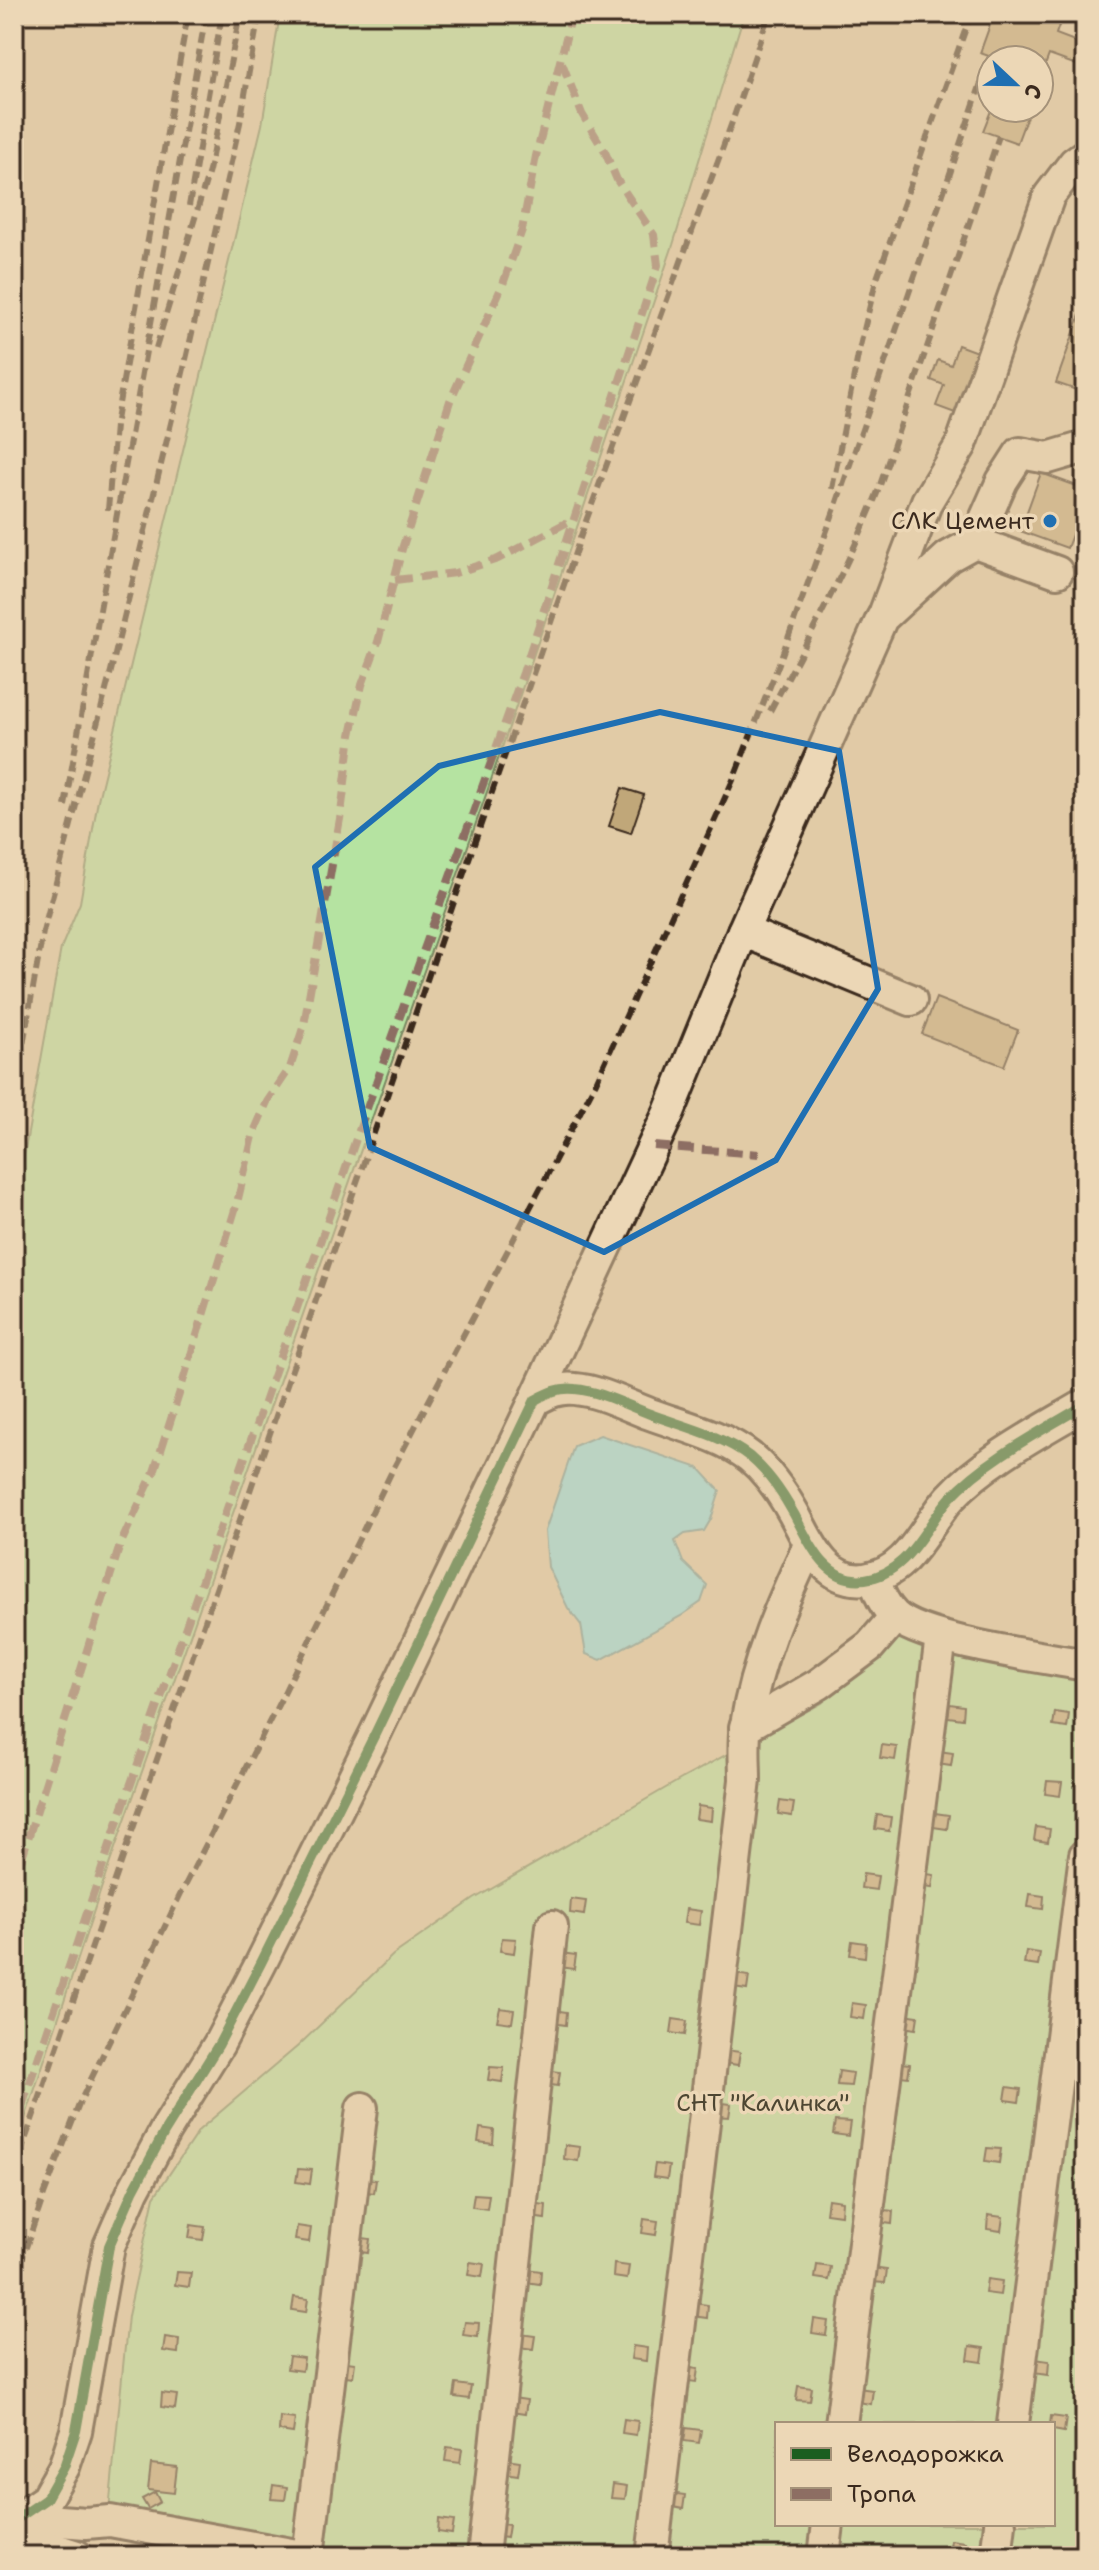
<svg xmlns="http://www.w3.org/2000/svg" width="1099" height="2570" font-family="'Shantell Sans',sans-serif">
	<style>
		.green { fill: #b5e3a1; stroke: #788660; stroke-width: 2; fill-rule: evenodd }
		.water { fill: #8cdde4; stroke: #6c9595; stroke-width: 2 }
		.building { fill: #c0a779; stroke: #3b2a1e; stroke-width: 2 }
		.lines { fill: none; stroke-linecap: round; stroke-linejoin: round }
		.minor-casing { stroke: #3b2a1e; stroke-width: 36 }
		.minor { stroke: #ecd7b6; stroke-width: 30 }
		.rail { stroke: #3b2a1e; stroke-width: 6; stroke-dasharray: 12 6; stroke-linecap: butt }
		.quiet { stroke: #8d6e63; stroke-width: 8; stroke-dasharray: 16 8; stroke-linecap: butt }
		.cycleway-casing { stroke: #ecd7b6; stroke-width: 15 }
		.cycleway { stroke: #1b5e20; stroke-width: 10 }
		.marked { fill: none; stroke: #1f6fb2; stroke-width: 6; stroke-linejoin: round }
		.poi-dot { fill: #1f6fb2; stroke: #ecd7b6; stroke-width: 3 }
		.labels { text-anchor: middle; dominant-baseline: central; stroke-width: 7; stroke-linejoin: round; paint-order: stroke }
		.poi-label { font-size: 24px; fill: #3b2a1e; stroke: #ecd7b6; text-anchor: end }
		.park-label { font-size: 24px; fill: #4d4632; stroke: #ecd7b6 }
	</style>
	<rect width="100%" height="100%" fill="#e1cba6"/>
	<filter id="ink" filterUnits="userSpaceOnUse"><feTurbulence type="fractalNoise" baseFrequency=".0125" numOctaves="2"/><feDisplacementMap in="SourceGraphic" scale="16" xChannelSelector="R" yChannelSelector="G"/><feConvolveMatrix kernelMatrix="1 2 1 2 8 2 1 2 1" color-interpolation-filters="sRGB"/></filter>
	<g filter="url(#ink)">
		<g class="green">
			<polygon points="280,14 744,14 673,245 488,789 107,1871 14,2152 14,1211 61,948 80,903 98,800 262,125"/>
			<path d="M930,1621L1085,1652V2556H236L107,2531L128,2316L154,2197L199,2130L298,2046L393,1955L474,1899L683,1778L822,1703L886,1637ZM777,2424H1053V2524H777Z"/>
		</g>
		<polygon class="water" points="600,1435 699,1468 720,1491 711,1519 704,1531 685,1534 675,1541 683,1562 707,1585 701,1602 681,1616 601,1660 586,1654 581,1625 568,1608 548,1567 545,1531 574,1446"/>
		<g class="building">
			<polygon points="994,14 1063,14 1056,34 1085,45 1085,68 1049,55 1039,82 1039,60 1000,60 980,53"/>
			<polygon points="992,108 1030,108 1017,143 983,131"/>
			<polygon points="1085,301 1085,393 1056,383"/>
			<polygon points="958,345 977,352 955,413 936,406 944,385 931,380 938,360 951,365"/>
			<polygon points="1041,473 1085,489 1085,513 1081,511 1067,548 1020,531"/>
			<polygon points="622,788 644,795 631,833 609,826"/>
			<polygon points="936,998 1018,1030 1004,1066 922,1034"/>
			<polygon points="950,1704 964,1706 963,1719 948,1717"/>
			<polygon points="1055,1712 1069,1714 1067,1728 1053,1726"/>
			<polygon points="882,1745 897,1747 895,1760 880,1758"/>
			<polygon points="939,1751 953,1753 951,1766 937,1764"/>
			<polygon points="1047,1781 1062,1782 1060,1796 1045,1794"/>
			<polygon points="780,1801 794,1803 792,1816 778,1814"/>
			<polygon points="698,1806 712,1808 711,1821 696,1819"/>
			<polygon points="935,1813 949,1815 947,1829 933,1827"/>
			<polygon points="877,1815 891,1817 889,1831 875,1829"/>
			<polygon points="1036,1827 1050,1829 1048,1842 1034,1840"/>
			<polygon points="920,1873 934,1875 932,1888 918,1886"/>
			<polygon points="863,1874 878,1876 876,1890 861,1888"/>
			<polygon points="1030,1894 1044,1896 1043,1909 1028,1907"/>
			<polygon points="571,1899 586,1901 584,1915 570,1913"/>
			<polygon points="686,1909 701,1911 699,1925 684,1923"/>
			<polygon points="502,1938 516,1939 514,1953 500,1951"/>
			<polygon points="852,1941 866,1943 865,1957 850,1955"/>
			<polygon points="1026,1951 1040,1953 1038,1966 1024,1964"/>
			<polygon points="561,1953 576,1955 574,1969 560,1967"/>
			<polygon points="735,1974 749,1976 747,1990 733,1988"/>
			<polygon points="852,2003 866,2005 864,2019 850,2017"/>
			<polygon points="500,2008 514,2010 512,2023 497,2021"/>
			<polygon points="553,2010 567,2012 566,2025 551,2023"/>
			<polygon points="904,2014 918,2016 916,2029 902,2027"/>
			<polygon points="673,2019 687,2021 685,2035 671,2033"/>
			<polygon points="726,2050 740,2052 738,2065 724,2063"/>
			<polygon points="895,2062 910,2064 908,2077 893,2075"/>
			<polygon points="490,2067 504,2068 502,2082 488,2080"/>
			<polygon points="546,2070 560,2072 558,2086 544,2084"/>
			<polygon points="839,2071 853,2073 851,2086 837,2085"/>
			<polygon points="1007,2087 1021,2089 1019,2102 1005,2100"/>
			<polygon points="716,2102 731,2104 729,2117 715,2116"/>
			<polygon points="835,2121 850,2122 848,2136 833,2134"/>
			<polygon points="480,2128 494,2130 493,2144 478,2142"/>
			<polygon points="565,2145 580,2147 578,2161 564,2159"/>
			<polygon points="987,2148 1001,2149 999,2163 985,2161"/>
			<polygon points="655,2164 669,2166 667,2179 653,2177"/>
			<polygon points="298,2169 312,2170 310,2184 296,2182"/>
			<polygon points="362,2178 376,2180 374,2193 360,2191"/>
			<polygon points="474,2194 489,2195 487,2209 472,2207"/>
			<polygon points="828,2199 842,2201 841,2215 826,2213"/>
			<polygon points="532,2203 546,2205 545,2219 530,2217"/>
			<polygon points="879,2209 893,2211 892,2224 877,2222"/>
			<polygon points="988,2215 1003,2217 1001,2231 987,2229"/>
			<polygon points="644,2219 658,2221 656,2235 642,2233"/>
			<polygon points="191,2225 205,2227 203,2240 189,2238"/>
			<polygon points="297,2226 311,2228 309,2242 295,2240"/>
			<polygon points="356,2237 370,2239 368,2253 354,2251"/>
			<polygon points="470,2262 484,2264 482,2277 468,2275"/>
			<polygon points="614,2264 629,2266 627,2279 613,2277"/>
			<polygon points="817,2265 831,2267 829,2280 815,2278"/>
			<polygon points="872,2268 887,2270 885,2283 871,2282"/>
			<polygon points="527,2269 541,2271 540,2284 525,2282"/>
			<polygon points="177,2272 191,2273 189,2287 175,2285"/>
			<polygon points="987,2279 1002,2281 1000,2295 985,2293"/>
			<polygon points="294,2297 308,2299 306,2312 292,2310"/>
			<polygon points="694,2303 708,2305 707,2318 692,2316"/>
			<polygon points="814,2319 828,2321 826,2335 812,2333"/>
			<polygon points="465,2322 479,2323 478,2337 463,2335"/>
			<polygon points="520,2334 535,2336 533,2349 519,2347"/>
			<polygon points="165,2337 179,2339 178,2353 163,2351"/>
			<polygon points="633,2346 647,2348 646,2361 631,2359"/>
			<polygon points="970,2346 984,2348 982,2362 968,2360"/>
			<polygon points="289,2356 304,2358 302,2371 287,2369"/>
			<polygon points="1035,2359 1049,2361 1048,2375 1033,2373"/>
			<polygon points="340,2361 355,2363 353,2377 338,2375"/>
			<polygon points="683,2367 698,2369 696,2382 681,2380"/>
			<polygon points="456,2384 471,2386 469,2399 454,2397"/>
			<polygon points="798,2386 812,2388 810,2401 796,2400"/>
			<polygon points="858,2388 873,2390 871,2404 857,2402"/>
			<polygon points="162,2393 177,2395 175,2409 161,2407"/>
			<polygon points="513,2398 527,2400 525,2414 511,2412"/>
			<polygon points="1051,2416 1066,2418 1064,2432 1053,2430 1053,2424 1050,2424"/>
			<polygon points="280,2417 295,2419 293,2433 279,2431"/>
			<polygon points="624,2419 638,2421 636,2435 622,2433"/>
			<polygon points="686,2428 701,2430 699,2443 684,2441"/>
			<polygon points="447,2447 462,2449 460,2463 445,2461"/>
			<polygon points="506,2459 520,2461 518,2475 504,2473"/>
			<polygon points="151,2464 177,2467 174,2493 148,2490"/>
			<polygon points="613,2484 627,2486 625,2499 611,2498"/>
			<polygon points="273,2485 287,2487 285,2500 271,2499"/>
			<polygon points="155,2492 160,2502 148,2509 142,2499"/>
			<polygon points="670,2493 685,2495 683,2509 668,2506"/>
			<polygon points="439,2519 454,2521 452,2534 438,2532"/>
			<polygon points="495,2523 509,2525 507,2538 493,2536"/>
			<polygon points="951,2540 965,2542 963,2555 949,2553"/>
			<polygon points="610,2545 625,2547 624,2556 609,2556"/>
		</g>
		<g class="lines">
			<g class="minor-casing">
				<g id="minor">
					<polyline points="975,542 1057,572"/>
					<polyline points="885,612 927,501 961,445 1049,196 1074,163 1085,155"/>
					<polyline points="743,931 911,1000"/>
					<polyline points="535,1400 669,1112 743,931 882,618 948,557 975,542 1002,481 1020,453 1048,458 1085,447"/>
					<path d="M874,1577C878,1592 883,1604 894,1615C920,1641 1044,1657 1085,1665"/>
					<polyline points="745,1727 819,1684 870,1646 895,1617"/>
					<polyline points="841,2424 941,1637"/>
					<polyline points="1013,2424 1085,1855"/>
					<polyline points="19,2518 86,2523 110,2521 302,2556"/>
					<path d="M14,2521L46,2499L64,2467L76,2431L109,2246L133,2191L165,2131L219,2044L261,1963L376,1732L535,1400C548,1393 559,1387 575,1389C600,1391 626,1405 650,1414C682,1426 722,1435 750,1457C768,1472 783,1494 794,1514C809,1542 825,1584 865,1579C908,1574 925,1526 950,1498C985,1460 1041,1431 1085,1405"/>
					<polyline points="14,2536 77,2556"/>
					<polyline points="308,2556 362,2108"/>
					<polyline points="483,2556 552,1926"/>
					<path d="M652,2556L745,1780C745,1762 743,1742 746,1725C756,1662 782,1602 809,1545"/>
					<polyline points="824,2556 828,2524"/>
					<polyline points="996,2556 1000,2524"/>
				</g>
			</g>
			<use href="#minor" class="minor"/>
			<g class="rail">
				<polyline points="189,206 222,14"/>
				<polyline points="156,348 209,171 240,14"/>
				<polyline points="832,489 859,350 876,281 971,14"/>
				<polyline points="108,510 115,426 188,14"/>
				<path d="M770,711C809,638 848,567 878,491L999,136"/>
				<polyline points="65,806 206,14"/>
				<polyline points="14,1096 43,932 111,671 179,390 240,123 259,14"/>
				<polyline points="14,2172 586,521 731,125 769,14"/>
				<polyline points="14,2282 44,2195 80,2102 183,1889 280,1701 392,1471 596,1082 733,780 778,666 835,508 990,57"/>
			</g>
			<g class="quiet">
				<polyline points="395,580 455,573 498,559 575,518"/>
				<polyline points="654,1146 759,1154"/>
				<polyline points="14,1883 120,1545 154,1472 181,1388 237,1203 254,1132 267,1102 290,1068 304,1025 341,813 351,735 362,685 378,642 402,549 450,401 503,284 522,230 536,156 572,14"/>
				<polyline points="14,2130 119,1818 356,1139 523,673 658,265 654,235 617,180 605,152 582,114 562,63"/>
			</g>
			<g class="cycleway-casing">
				<path id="cycleway" d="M14,2521L46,2499L64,2467L76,2431L109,2246L133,2191L165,2131L219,2044L261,1963L376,1732L535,1400C548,1393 559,1387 575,1389C600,1391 626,1405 650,1414C682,1426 722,1435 750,1457C768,1472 783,1494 794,1514C809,1542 825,1584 865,1579C908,1574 925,1526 950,1498C985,1460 1041,1431 1085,1405"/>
			</g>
			<use href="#cycleway" class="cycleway"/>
		</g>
	</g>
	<path d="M0 0H1099V2570H0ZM660,712L839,751L878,989L776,1160L604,1252L370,1147L315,867L439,766Z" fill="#e1cba6" fill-opacity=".55" fill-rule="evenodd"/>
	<path class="marked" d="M660,712L839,751L878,989L776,1160L604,1252L370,1147L315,867L439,766Z"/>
	<circle class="poi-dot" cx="1050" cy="521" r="8"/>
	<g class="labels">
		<g class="poi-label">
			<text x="1034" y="521">СЛК Цемент</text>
		</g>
		<g class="park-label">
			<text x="763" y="2103">СНТ "Калинка"</text>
		</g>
	</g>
	<rect width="1099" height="2570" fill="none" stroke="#ecd7b6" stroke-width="48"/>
	<rect x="24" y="24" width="1051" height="2522" fill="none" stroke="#3b2a1e" stroke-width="3" filter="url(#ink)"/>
	<rect x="775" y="2422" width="280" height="104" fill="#ecd7b6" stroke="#a59279" stroke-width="2"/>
	<rect x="791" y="2448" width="40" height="12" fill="#1b5e20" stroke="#a59279" stroke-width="2"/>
	<text x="847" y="2462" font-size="24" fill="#3b2a1e">Велодорожка</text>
	<rect x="791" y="2488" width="40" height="12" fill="#8d6e63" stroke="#a59279" stroke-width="2"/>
	<text x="847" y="2502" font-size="24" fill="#3b2a1e">Тропа</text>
	<g transform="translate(1015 84) rotate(112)"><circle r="38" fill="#ecd7b6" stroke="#a59279" stroke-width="2"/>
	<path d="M0-6L14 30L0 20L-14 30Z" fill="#1f6fb2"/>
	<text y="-12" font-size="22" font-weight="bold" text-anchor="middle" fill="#3b2a1e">С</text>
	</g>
</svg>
